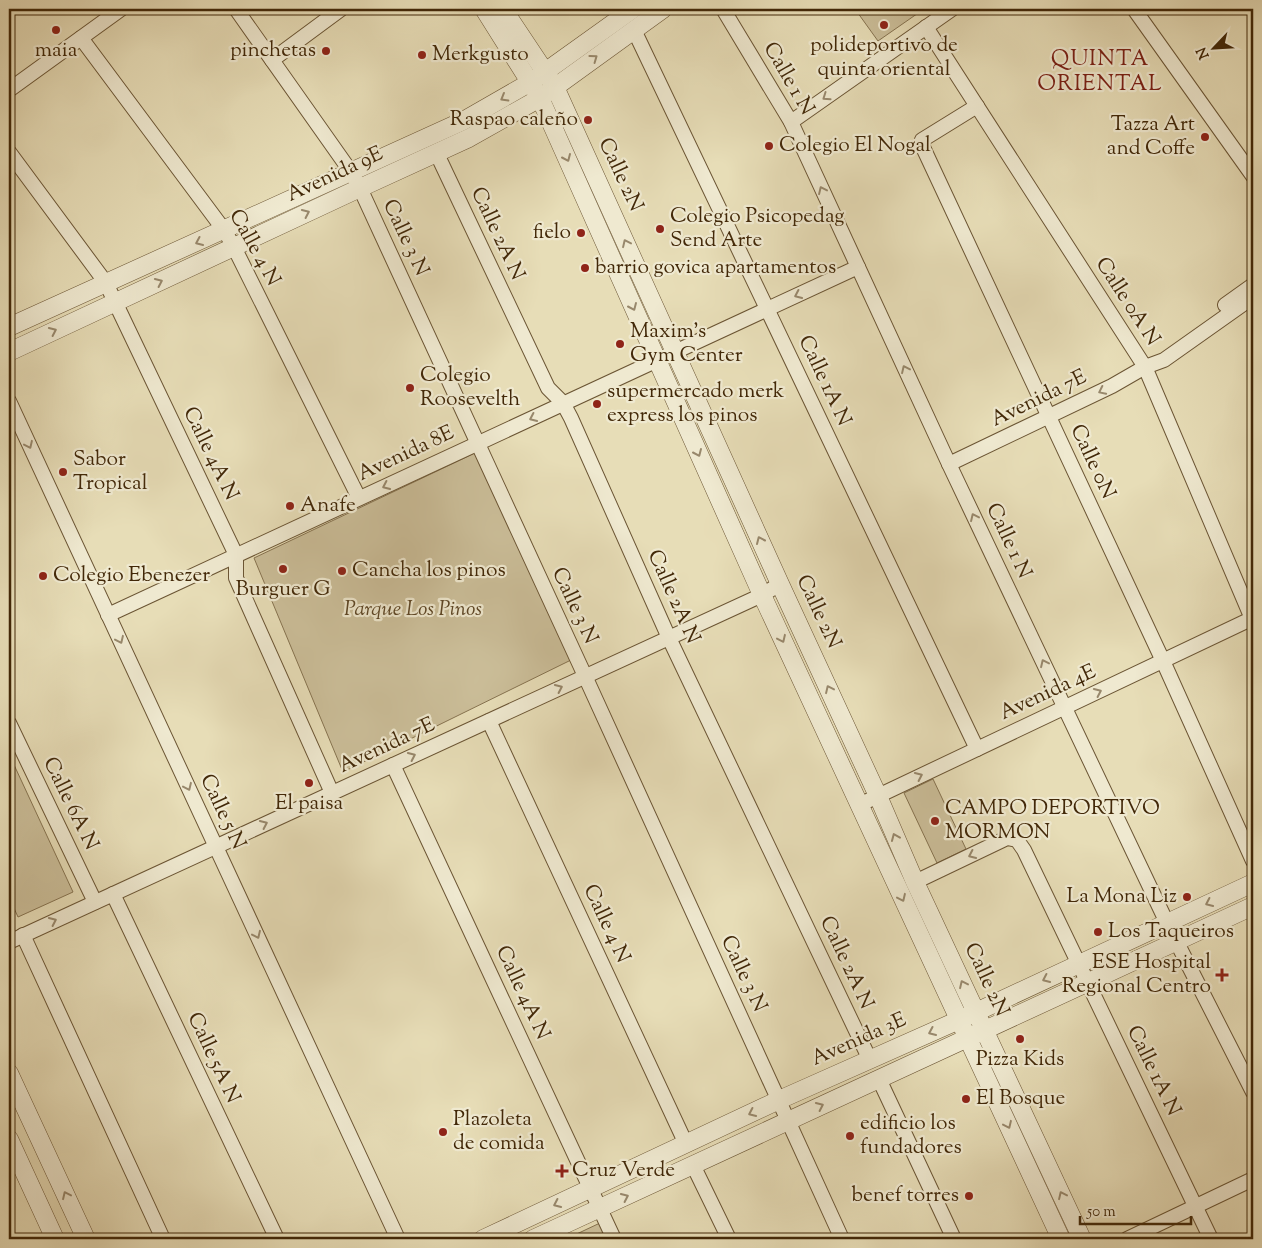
<svg xmlns="http://www.w3.org/2000/svg" width="1262" height="1248" font-family="'Sorts Mill Goudy',serif">
	<style>
		.green { fill: #cbbe99; stroke: #867350 }
		.lines { fill: none; stroke-linecap: round; stroke-linejoin: round }
		.minor-casing { stroke: #6b5534; stroke-width: 16 }
		.tertiary-casing { stroke: #6b5534; stroke-width: 19 }
		.minor { stroke: #efe9d0; stroke-width: 14 }
		.tertiary { stroke: #efe9d0; stroke-width: 18 }
		.oneway { stroke: #98886c }
		.poi-dot { fill: #8f2418; stroke: #efe9d0; stroke-width: 2 }
		.labels { text-anchor: middle; dominant-baseline: central; stroke-width: 4.5; stroke-linejoin: round; paint-order: stroke }
		.poi-label { font-size: 21px; fill: #422808; stroke: #efe9d0; text-anchor: start }
		.street-label { font-size: 21px; fill: #422808; stroke: #efe9d0 }
		.park-label { font-size: 21px; font-style: italic; fill: #5d4625; stroke: #efe9d0 }
		.neighbourhood-label { font-size: 22px; letter-spacing: 1px; fill: #7a1f14; stroke: #efe9d0 }
	</style>
	<rect width="100%" height="100%" fill="#e7ddb7"/>
	<filter id="stains"><feTurbulence type="fractalNoise" baseFrequency=".004" numOctaves="4"/><feColorMatrix values="0 0 0 0 .2 0 0 0 0 .09 0 0 0 0 .02 0 0 0 .5 -.17"/></filter>
	<radialGradient id="worn" r=".72"><stop offset=".6" stop-color="#630" stop-opacity="0"/><stop offset="1" stop-color="#630" stop-opacity=".3"/></radialGradient>
	<g class="green">
		<polygon points="855,9 924,9 878,41"/>
		<polygon points="475,453 571,660 343,772 254,558"/>
		<polygon points="9,754 73,892 18,917 9,897"/>
		<polygon points="933,779 966,849 937,863 904,793"/>
		<polygon points="600,1223 608,1239 566,1239"/>
	</g>
	<g class="lines">
		<g class="minor-casing">
			<g id="minor">
				<polyline points="236,9 351,172 360,188 585,676 842,1239"/>
				<polyline points="723,9 791,122 949,464 1167,923 1253,1092"/>
				<polyline points="1134,9 1253,176"/>
				<polyline points="926,27 1145,367 1253,621"/>
				<polyline points="634,30 977,749"/>
				<polyline points="81,38 224,230 234,247 359,498"/>
				<polyline points="272,60 341,9"/>
				<polyline points="9,90 121,9"/>
				<polyline points="977,106 922,140 921,143 1163,661 1253,861"/>
				<polyline points="791,122 952,9"/>
				<polyline points="9,152 106,283 236,555 236,578 332,793"/>
				<polyline points="437,154 548,388 563,403 571,418 669,638 870,1060"/>
				<polyline points="1225,305 1253,285"/>
				<polyline points="9,401 398,1239"/>
				<polyline points="949,464 1112,386 1145,367 1164,360 1253,297"/>
				<polyline points="108,615 858,267"/>
				<polyline points="489,721 686,1144"/>
				<polyline points="9,723 95,902"/>
				<polyline points="393,765 614,1239"/>
				<polyline points="859,805 1253,618"/>
				<polyline points="915,882 1007,838 1017,840 1024,850 1211,1239"/>
				<polyline points="113,894 277,1239"/>
				<polyline points="23,935 163,1239"/>
				<polyline points="9,942 762,595 780,584"/>
				<polyline points="879,1079 954,1239"/>
				<polyline points="693,1165 729,1239"/>
				<polyline points="1127,1239 1253,1179"/>
			</g>
		</g>
		<g class="tertiary-casing">
			<g id="tertiary">
				<polyline points="484,9 540,98 762,595 1061,1239"/>
				<polyline points="503,9 555,87 780,584 878,796 915,882 1082,1239"/>
				<polyline points="9,327 463,121 531,82 633,9"/>
				<polyline points="9,352 360,188 469,138 540,98 663,9"/>
				<polyline points="9,1073 86,1239"/>
				<polyline points="9,1139 55,1239"/>
				<polyline points="483,1239 779,1100 959,1020 1253,883"/>
				<polyline points="533,1239 1253,906"/>
			</g>
		</g>
		<use href="#minor" class="minor"/>
		<use href="#tertiary" class="tertiary"/>
	</g>
	<defs><path id="oneway-chevron" d="M-2-3.5L2.5 0L-2 3.5" fill="none" stroke-width="1.6" stroke-linecap="round" stroke-linejoin="round" transform="scale(1.25)"/></defs>
	<g class="oneway">
		<use href="#oneway-chevron" transform="translate(594 58) rotate(-36)"/>
		<use href="#oneway-chevron" transform="translate(826 97) rotate(145)"/>
		<use href="#oneway-chevron" transform="translate(504 98) rotate(150)"/>
		<use href="#oneway-chevron" transform="translate(567 158) rotate(66)"/>
		<use href="#oneway-chevron" transform="translate(822 190) rotate(-115)"/>
		<use href="#oneway-chevron" transform="translate(306 213) rotate(-25)"/>
		<use href="#oneway-chevron" transform="translate(199 242) rotate(156)"/>
		<use href="#oneway-chevron" transform="translate(626 243) rotate(-115)"/>
		<use href="#oneway-chevron" transform="translate(159 282) rotate(-25)"/>
		<use href="#oneway-chevron" transform="translate(798 295) rotate(155)"/>
		<use href="#oneway-chevron" transform="translate(633 307) rotate(66)"/>
		<use href="#oneway-chevron" transform="translate(53 331) rotate(-25)"/>
		<use href="#oneway-chevron" transform="translate(905 369) rotate(-115)"/>
		<use href="#oneway-chevron" transform="translate(1102 391) rotate(154)"/>
		<use href="#oneway-chevron" transform="translate(533 418) rotate(155)"/>
		<use href="#oneway-chevron" transform="translate(29 445) rotate(65)"/>
		<use href="#oneway-chevron" transform="translate(698 453) rotate(66)"/>
		<use href="#oneway-chevron" transform="translate(386 486) rotate(155)"/>
		<use href="#oneway-chevron" transform="translate(974 517) rotate(-115)"/>
		<use href="#oneway-chevron" transform="translate(760 540) rotate(-114)"/>
		<use href="#oneway-chevron" transform="translate(782 639) rotate(65)"/>
		<use href="#oneway-chevron" transform="translate(120 640) rotate(65)"/>
		<use href="#oneway-chevron" transform="translate(1044 663) rotate(-115)"/>
		<use href="#oneway-chevron" transform="translate(559 688) rotate(-25)"/>
		<use href="#oneway-chevron" transform="translate(829 689) rotate(-115)"/>
		<use href="#oneway-chevron" transform="translate(1098 692) rotate(-25)"/>
		<use href="#oneway-chevron" transform="translate(412 756) rotate(-25)"/>
		<use href="#oneway-chevron" transform="translate(919 776) rotate(-25)"/>
		<use href="#oneway-chevron" transform="translate(188 787) rotate(65)"/>
		<use href="#oneway-chevron" transform="translate(264 824) rotate(-25)"/>
		<use href="#oneway-chevron" transform="translate(895 837) rotate(-113)"/>
		<use href="#oneway-chevron" transform="translate(972 855) rotate(155)"/>
		<use href="#oneway-chevron" transform="translate(902 898) rotate(65)"/>
		<use href="#oneway-chevron" transform="translate(1209 903) rotate(155)"/>
		<use href="#oneway-chevron" transform="translate(53 921) rotate(-25)"/>
		<use href="#oneway-chevron" transform="translate(257 935) rotate(65)"/>
		<use href="#oneway-chevron" transform="translate(1046 979) rotate(155)"/>
		<use href="#oneway-chevron" transform="translate(963 984) rotate(-115)"/>
		<use href="#oneway-chevron" transform="translate(932 1032) rotate(156)"/>
		<use href="#oneway-chevron" transform="translate(820 1106) rotate(-25)"/>
		<use href="#oneway-chevron" transform="translate(752 1113) rotate(155)"/>
		<use href="#oneway-chevron" transform="translate(1008 1125) rotate(65)"/>
		<use href="#oneway-chevron" transform="translate(66 1195) rotate(-115)"/>
		<use href="#oneway-chevron" transform="translate(1062 1195) rotate(-115)"/>
		<use href="#oneway-chevron" transform="translate(625 1197) rotate(-25)"/>
		<use href="#oneway-chevron" transform="translate(557 1204) rotate(155)"/>
	</g>
	<g class="poi-dot">
		<circle cx="884" cy="25" r="5"/>
		<circle cx="56" cy="30" r="5"/>
		<circle cx="326" cy="51" r="5"/>
		<circle cx="422" cy="55" r="5"/>
		<circle cx="588" cy="120" r="5"/>
		<circle cx="1205" cy="137" r="5"/>
		<circle cx="769" cy="146" r="5"/>
		<circle cx="660" cy="229" r="5"/>
		<circle cx="581" cy="233" r="5"/>
		<circle cx="585" cy="268" r="5"/>
		<circle cx="620" cy="344" r="5"/>
		<circle cx="410" cy="388" r="5"/>
		<circle cx="597" cy="404" r="5"/>
		<circle cx="63" cy="472" r="5"/>
		<circle cx="290" cy="506" r="5"/>
		<circle cx="283" cy="569" r="5"/>
		<circle cx="342" cy="571" r="5"/>
		<circle cx="43" cy="576" r="5"/>
		<circle cx="309" cy="783" r="5"/>
		<circle cx="935" cy="821" r="5"/>
		<circle cx="1187" cy="897" r="5"/>
		<circle cx="1098" cy="932" r="5"/>
		<path d="M1219.5 967.5h5v5h5v5h-5v5h-5v-5h-5v-5h5z"/>
		<circle cx="1020" cy="1039" r="5"/>
		<circle cx="966" cy="1099" r="5"/>
		<circle cx="443" cy="1132" r="5"/>
		<circle cx="850" cy="1136" r="5"/>
		<path d="M559.5 1163.5h5v5h5v5h-5v5h-5v-5h-5v-5h5z"/>
		<circle cx="969" cy="1196" r="5"/>
	</g>
	<g class="labels">
		<g class="poi-label">
			<text x="884" y="46" text-anchor="middle">polideportivo de<tspan x="884" dy="24">quinta oriental</tspan></text>
			<text x="56" y="51" text-anchor="middle">maia</text>
			<text x="316" y="51" text-anchor="end">pinchetas</text>
			<text x="432" y="55">Merkgusto</text>
			<text x="578" y="120" text-anchor="end">Raspao caleño</text>
			<text x="1195" y="125" text-anchor="end">Tazza Art<tspan x="1195" dy="24">and Coffe</tspan></text>
			<text x="779" y="146">Colegio El Nogal</text>
			<text x="670" y="217">Colegio Psicopedag<tspan x="670" dy="24">Send Arte</tspan></text>
			<text x="571" y="233" text-anchor="end">fielo</text>
			<text x="595" y="268">barrio govica apartamentos</text>
			<text x="630" y="332">Maxim's<tspan x="630" dy="24">Gym Center</tspan></text>
			<text x="420" y="376">Colegio<tspan x="420" dy="24">Roosevelth</tspan></text>
			<text x="607" y="392">supermercado merk<tspan x="607" dy="24">express los pinos</tspan></text>
			<text x="73" y="460">Sabor<tspan x="73" dy="24">Tropical</tspan></text>
			<text x="300" y="506">Anafe</text>
			<text x="352" y="571">Cancha los pinos</text>
			<text x="53" y="576">Colegio Ebenezer</text>
			<text x="283" y="590" text-anchor="middle">Burguer G</text>
			<text x="309" y="804" text-anchor="middle">El paisa</text>
			<text x="945" y="809">CAMPO DEPORTIVO<tspan x="945" dy="24">MORMON</tspan></text>
			<text x="1177" y="897" text-anchor="end">La Mona Liz</text>
			<text x="1108" y="932">Los Taqueiros</text>
			<text x="1211" y="963" text-anchor="end">ESE Hospital<tspan x="1211" dy="24">Regional Centro</tspan></text>
			<text x="1020" y="1060" text-anchor="middle">Pizza Kids</text>
			<text x="976" y="1099">El Bosque</text>
			<text x="453" y="1120">Plazoleta<tspan x="453" dy="24">de comida</tspan></text>
			<text x="860" y="1124">edificio los<tspan x="860" dy="24">fundadores</tspan></text>
			<text x="572" y="1171">Cruz Verde</text>
			<text x="959" y="1196" text-anchor="end">benef torres</text>
		</g>
		<g class="street-label">
			<text transform="translate(788 79) rotate(60)">Calle 1 N</text>
			<text transform="translate(335 175) rotate(-25)">Avenida 9E</text>
			<text transform="translate(620 175) rotate(65)">Calle 2N</text>
			<text transform="translate(497 234) rotate(65)">Calle 2A N</text>
			<text transform="translate(405 238) rotate(65)">Calle 3 N</text>
			<text transform="translate(254 248) rotate(61)">Calle 4 N</text>
			<text transform="translate(1127 302) rotate(57)">Calle 0A N</text>
			<text transform="translate(824 381) rotate(65)">Calle 1A N</text>
			<text transform="translate(1039 399) rotate(-26)">Avenida 7E</text>
			<text transform="translate(210 454) rotate(64)">Calle 4A N</text>
			<text transform="translate(406 454) rotate(-25)">Avenida 8E</text>
			<text transform="translate(1092 462) rotate(65)">Calle 0N</text>
			<text transform="translate(1008 541) rotate(65)">Calle 1 N</text>
			<text transform="translate(673 597) rotate(66)">Calle 2A N</text>
			<text transform="translate(574 606) rotate(65)">Calle 3 N</text>
			<text transform="translate(818 612) rotate(65)">Calle 2N</text>
			<text transform="translate(1048 693) rotate(-25)">Avenida 4E</text>
			<text transform="translate(387 746) rotate(-25)">Avenida 7E</text>
			<text transform="translate(70 804) rotate(64)">Calle 6A N</text>
			<text transform="translate(222 812) rotate(65)">Calle 5 N</text>
			<text transform="translate(606 924) rotate(65)">Calle 4 N</text>
			<text transform="translate(846 963) rotate(65)">Calle 2A N</text>
			<text transform="translate(743 974) rotate(65)">Calle 3 N</text>
			<text transform="translate(986 980) rotate(65)">Calle 2N</text>
			<text transform="translate(522 993) rotate(65)">Calle 4A N</text>
			<text transform="translate(859 1040) rotate(-24)">Avenida 3E</text>
			<text transform="translate(213 1058) rotate(65)">Calle 5A N</text>
			<text transform="translate(1153 1071) rotate(64)">Calle 1A N</text>
		</g>
		<g class="park-label">
			<text x="413" y="610">Parque Los Pinos</text>
		</g>
		<g class="neighbourhood-label">
			<text x="1100" y="60">QUINTA<tspan x="1100" dy="25">ORIENTAL</tspan></text>
		</g>
	</g>
	<rect width="1262" height="1248" fill="none" stroke="#e7ddb7" stroke-width="30"/>
	<rect x="10" y="10" width="1242" height="1228" fill="none" stroke="#422808" stroke-width="2.5"/>
	<rect x="15" y="15" width="1232" height="1218" fill="none" stroke="#422808"/>
	<g transform="translate(1214 48) rotate(245)" stroke="#efe9d0" stroke-width="4" paint-order="stroke">
	<path d="M0-4L9 19L0 12L-9 19Z" fill="#422808"/>
	<text y="-8" font-size="14" font-weight="bold" text-anchor="middle" fill="#422808">N</text>
	</g>
	<path d="M1080 1216v8h111v-8" fill="none" stroke="#422808" stroke-width="2.5"/>
	<text x="1087" y="1216" font-size="15" fill="#422808" stroke="#efe9d0" stroke-width="4" paint-order="stroke">50 m</text>
	<rect width="100%" height="100%" filter="url(#stains)"/>
	<rect width="100%" height="100%" fill="url(#worn)"/>
</svg>
